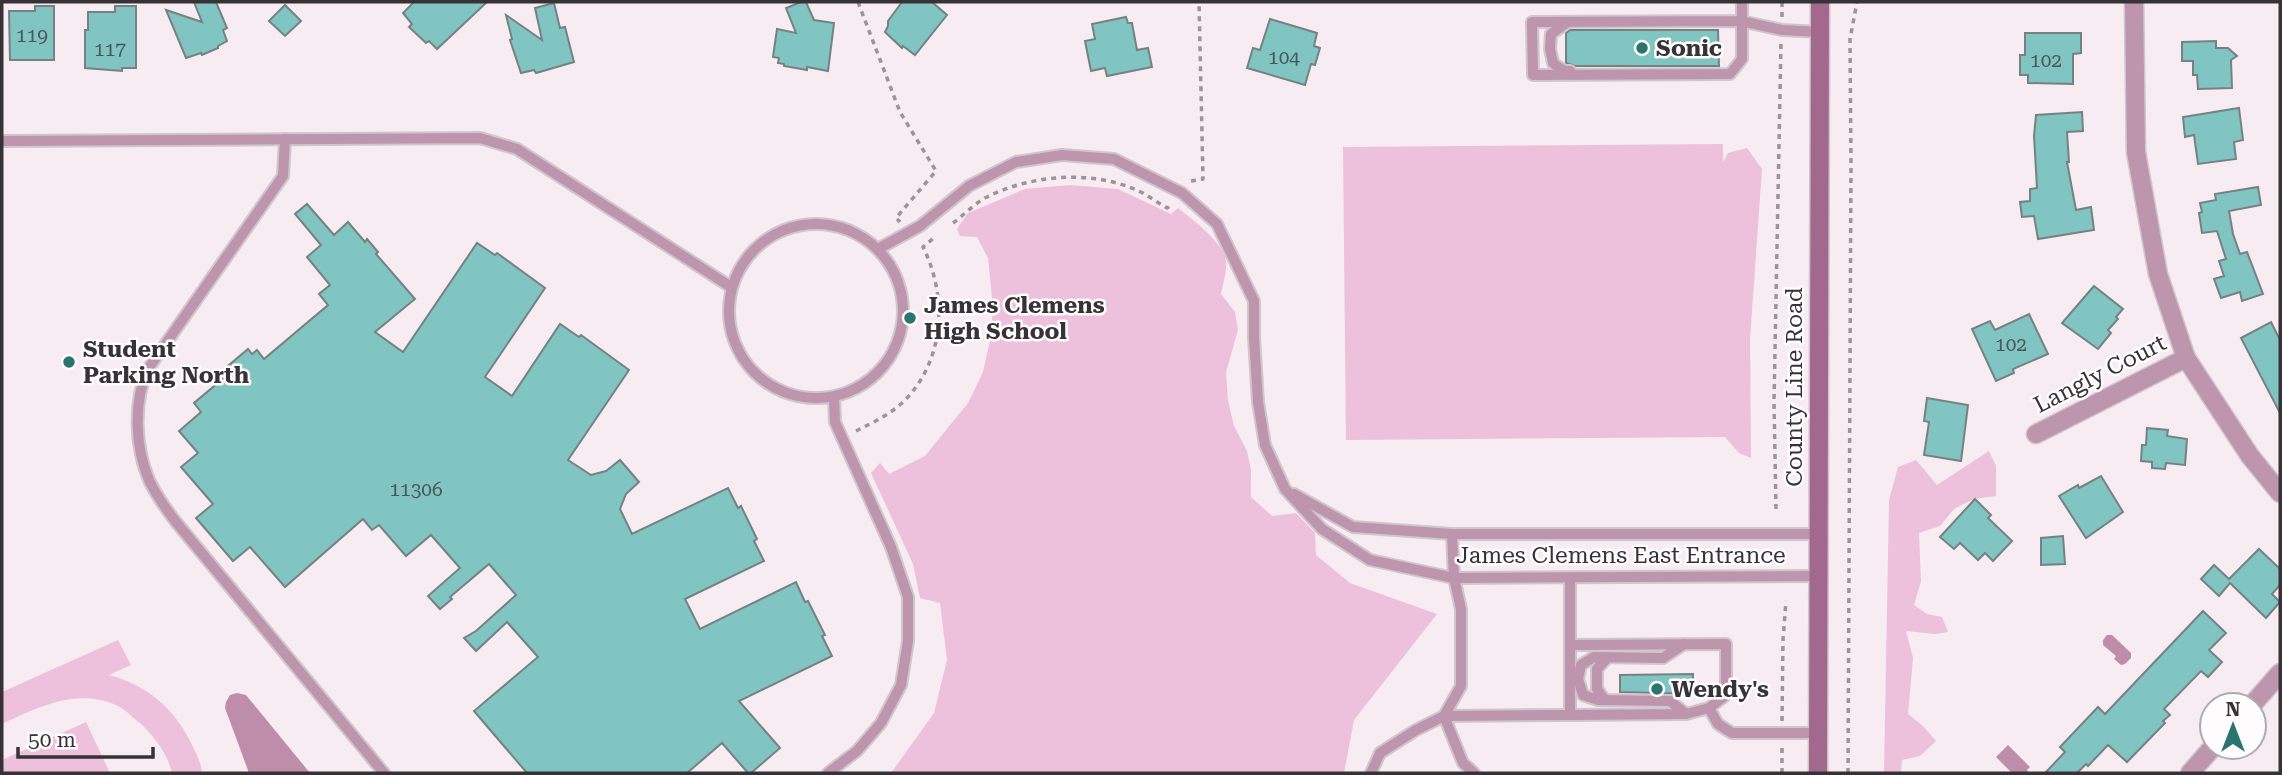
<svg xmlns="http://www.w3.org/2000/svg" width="2282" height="775" font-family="'Roboto Serif',serif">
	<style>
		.green { fill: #edc1db }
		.water { fill: #bd8daa }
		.building { fill: #80c5c1; stroke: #768281; stroke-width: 2 }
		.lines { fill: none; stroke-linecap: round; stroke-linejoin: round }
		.lane-casing { stroke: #d0c7cc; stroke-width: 14 }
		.street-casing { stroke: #d0c7cc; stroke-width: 21 }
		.secondary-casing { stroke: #d0c7cc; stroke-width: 21 }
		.path { stroke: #9c9499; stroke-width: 3.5; stroke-dasharray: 5 5; stroke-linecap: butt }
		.lane { stroke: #bd95ad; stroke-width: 10 }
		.street { stroke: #bd95ad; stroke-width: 18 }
		.secondary { stroke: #a2688d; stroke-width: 18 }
		.poi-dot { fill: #2b7571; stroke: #fefcfd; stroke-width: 2.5 }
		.labels { text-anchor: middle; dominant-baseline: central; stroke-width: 5; stroke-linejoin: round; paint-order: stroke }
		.number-label { font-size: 19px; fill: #485758 }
		.poi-label { font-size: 23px; font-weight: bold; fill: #363235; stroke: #fefcfd; text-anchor: start }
		.street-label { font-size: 23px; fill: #363235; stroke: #fefcfd }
	</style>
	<rect width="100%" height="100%" fill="#f7ecf2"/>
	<g class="green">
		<polygon points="1723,144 1723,162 1728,153 1747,148 1762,169 1750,339 1751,458 1739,453 1725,437 1346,440 1343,147"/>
		<path d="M1070,185L1118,189L1171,214L1178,208C1192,219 1224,243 1226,261C1227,272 1223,283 1221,294L1235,312L1238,330L1226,372L1228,400L1234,426L1247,451L1251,470V497L1272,516L1296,513L1315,533L1316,555L1350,583L1437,614L1354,720L1344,773H891L934,713L947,660L940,603L920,598L913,564L871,473L880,463L889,474L925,456L968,403L983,372L991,336L993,307L988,258L977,237L960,236L957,229L968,213L1025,189Z"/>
		<polygon points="1989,451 1996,466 1996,496 1974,499 1954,509 1940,526 1919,533 1921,581 1914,605 1927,614 1942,617 1948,632 1935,634 1906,631 1913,658 1908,714 1923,726 1936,741 1920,756 1902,760 1901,773 1884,773 1889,500 1898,467 1916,460 1937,485"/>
		<path d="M118,640L131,665L109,675C147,685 174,708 191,743C196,753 201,762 202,773H172C168,755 155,737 141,724C134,719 127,711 120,707C80,686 38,707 2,724V692Z"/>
		<polygon points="86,722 110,773 2,773 2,760"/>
	</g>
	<g class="water">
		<polygon points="2107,635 2112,635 2131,653 2131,658 2125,664 2121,665 2114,659 2116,656 2103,645 2103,640"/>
		<polygon points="237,693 246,695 310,773 249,773 225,708 226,702 230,695"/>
		<polygon points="2008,745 2030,767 2027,770 2029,773 2012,773 1996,757"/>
	</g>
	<g class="building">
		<polygon points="194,2 216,2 227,28 223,30 227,41 218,46 218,48 202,55 201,53 186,58 166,10 202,22"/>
		<polygon points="414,2 487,2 437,49 429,41 426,43 409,27 412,24 403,13"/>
		<polygon points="801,2 806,2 814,20 834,23 828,71 807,67 807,70 784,66 784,64 778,63 779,58 773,57 777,29 796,33 786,8"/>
		<polygon points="902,2 932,2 947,15 915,55 903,46 902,48 885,32 888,26 888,21"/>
		<polygon points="554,3 560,28 565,27 574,62 536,73 534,70 521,73 510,40 512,39 506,15 542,40 535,8"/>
		<polygon points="285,5 301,21 285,36 269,21"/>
		<polygon points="35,6 54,6 54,60 10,60 9,11 35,11"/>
		<polygon points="115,6 136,6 136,68 122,68 122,71 85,68 85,30 88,30 88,12 115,12"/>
		<polygon points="1126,17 1128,23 1132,23 1137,50 1148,48 1152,67 1107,76 1105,68 1091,71 1085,41 1095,39 1092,24"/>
		<polygon points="1270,19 1317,33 1314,46 1320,48 1315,65 1311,64 1305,85 1247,68 1253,48 1260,50"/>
		<polygon points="1570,30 1718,30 1719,66 1575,66 1566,63 1566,33"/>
		<polygon points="2025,33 2081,33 2081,53 2073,54 2073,84 2028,83 2028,75 2020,75 2020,55 2025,55"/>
		<polygon points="2216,41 2216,48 2228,48 2237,56 2231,60 2232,88 2198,89 2197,75 2193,75 2193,61 2182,61 2182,42"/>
		<polygon points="2239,108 2243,140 2234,142 2236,159 2198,164 2194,135 2185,137 2183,117"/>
		<polygon points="2082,112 2083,131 2067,132 2069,162 2067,162 2076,210 2091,207 2094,230 2038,239 2034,216 2022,217 2020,202 2030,201 2030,189 2037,188 2034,136 2036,115"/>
		<polygon points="2258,187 2261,205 2229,211 2233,234 2240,254 2247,252 2263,294 2242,301 2240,292 2221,298 2214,279 2224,276 2219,261 2226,259 2217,231 2202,233 2199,213 2202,212 2200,203 2216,200 2215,194"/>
		<polygon points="307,204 334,235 348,222 365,242 367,239 378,252 376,254 415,299 375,332 403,352 477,243 495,255 497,253 545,288 485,377 512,396 560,324 579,337 581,335 629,370 568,460 591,475 606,471 620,460 639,482 626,494 620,509 632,534 728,488 738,508 741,506 757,539 754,541 764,561 685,599 700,629 796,582 805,602 808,601 825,635 822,636 832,656 739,701 780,748 751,773 748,773 722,743 687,773 527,773 474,711 538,657 507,622 476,651 464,638 476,631 516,595 489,564 450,597 452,599 440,609 428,596 460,568 431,535 406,556 379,525 372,530 363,519 285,587 250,547 233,561 196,518 213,504 181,467 198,453 179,431 201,412 194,403 226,376 222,371 248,349 252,354 257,350 264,359 328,305 319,294 330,285 307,257 321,245 295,214"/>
		<polygon points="2094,286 2123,309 2116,317 2118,319 2108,330 2111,333 2098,349 2062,323"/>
		<polygon points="2029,314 2048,354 2013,369 2014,373 1996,381 1972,329 1990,321 1995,330"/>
		<polygon points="2271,322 2280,340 2280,413 2241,338"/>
		<polygon points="1927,398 1968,405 1961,461 1924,455 1929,422 1924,421"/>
		<polygon points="2147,428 2168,430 2167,436 2187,439 2185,465 2166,463 2165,469 2152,468 2152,462 2141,461 2142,445 2146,445"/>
		<polygon points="2101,476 2123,512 2086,538 2059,496 2078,485 2079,488"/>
		<polygon points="1975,499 1991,515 1988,518 2012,541 1993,561 1985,553 1978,560 1960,543 1954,549 1940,537"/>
		<polygon points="2063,536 2065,564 2041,565 2041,538"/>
		<polygon points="2259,549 2280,569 2280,585 2272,594 2280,602 2266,618 2230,583 2219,596 2201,579 2214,565 2229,579"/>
		<polygon points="2203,611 2226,633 2209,650 2222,662 2208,677 2201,671 2164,709 2170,715 2163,721 2165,723 2127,762 2108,745 2088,766 2086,764 2077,773 2045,773 2065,752 2060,747 2098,707 2105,714"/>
		<polygon points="1693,674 1693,694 1620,692 1620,675"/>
	</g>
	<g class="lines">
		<g class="lane-casing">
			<g id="lane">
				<polyline points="1742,2 1742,59 1730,74 1533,75 1532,22 1741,21 1782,30 1820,32"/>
				<polyline points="1568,22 1551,34 1550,49 1553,63 1564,71 1570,71"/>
				<path d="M285,139L283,176L148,369C133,402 135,447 149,480C156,495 166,509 176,522L384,773"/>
				<polyline points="2,141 480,138 517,149 731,287"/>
				<circle cx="816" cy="311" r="87"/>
				<polyline points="878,249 920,226 969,186 1016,162 1062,155 1114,159 1182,193 1217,224 1254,301 1254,338 1258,402 1265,445 1285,489 1322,529 1370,560 1454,578 1818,576"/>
				<polyline points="1294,494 1353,527 1452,534 1818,534"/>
				<polyline points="1452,534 1454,578 1461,609 1461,686 1444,716 1570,715"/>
				<polyline points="1570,578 1570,645"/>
				<polyline points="1684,644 1663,658 1594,657 1581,665 1578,679 1583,695 1598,700 1670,701 1686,714"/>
				<polygon points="1726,644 1726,695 1709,708 1686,714 1570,715 1570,645"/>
				<polyline points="1605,700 1597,689 1597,669 1608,657"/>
				<polyline points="1709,708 1718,724 1732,733 1818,733"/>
				<polyline points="828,773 857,751 881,723 901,685 908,641 908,597 891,547 835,422 834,397"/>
				<polyline points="1371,773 1380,753 1416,730 1444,716 1463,763 1474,773"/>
			</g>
		</g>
		<g class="street-casing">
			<g id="street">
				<polyline points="2134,2 2136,152 2158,274 2186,358 2250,456 2280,493"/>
				<polyline points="2036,434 2186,358"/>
				<polyline points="2252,705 2280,673"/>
				<polyline points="2190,773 2213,747"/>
			</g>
		</g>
		<g class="secondary-casing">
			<polyline id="secondary" points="1818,773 1820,2"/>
		</g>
		<g class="path">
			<polyline points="858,2 900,112 936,171 896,218 900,222"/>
			<polyline points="1782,17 1782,2"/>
			<polyline points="1191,181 1203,179 1199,2"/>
			<path d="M953,223C964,215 975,203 987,197C1031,175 1089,170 1134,189C1145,193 1156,202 1167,208L1173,204"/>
			<path d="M856,431C872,423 889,415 902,403C945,362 948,297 923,247L936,236"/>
			<polyline points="1776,509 1774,402 1781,42"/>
			<polyline points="1782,721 1783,640 1786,601"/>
			<polyline points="1782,773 1782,746"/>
			<polyline points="1848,773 1851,164 1850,39 1857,2"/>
		</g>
		<use href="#lane" class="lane"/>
		<use href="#street" class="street"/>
		<use href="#secondary" class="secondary"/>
	</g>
	<g class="poi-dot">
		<circle cx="1642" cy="48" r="7"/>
		<circle cx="910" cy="318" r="7"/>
		<circle cx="69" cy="362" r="7"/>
		<circle cx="1657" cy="689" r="7"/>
	</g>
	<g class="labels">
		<g class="number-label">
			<text x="32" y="35">119</text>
			<text x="110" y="49">117</text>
			<text x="1284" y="57">104</text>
			<text x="2046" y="60">102</text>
			<text x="2011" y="344">102</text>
			<text x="416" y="489">11306</text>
		</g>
		<g class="poi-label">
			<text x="1656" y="48">Sonic</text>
			<text x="924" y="305">James Clemens<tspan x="924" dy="26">High School</tspan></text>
			<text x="83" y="349">Student<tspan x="83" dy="26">Parking North</tspan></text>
			<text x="1671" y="689">Wendy's</text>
		</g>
		<g class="street-label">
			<text transform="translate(2100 374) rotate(-27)">Langly Court</text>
			<text transform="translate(1794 387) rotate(-90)">County Line Road</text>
			<text x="1621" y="555">James Clemens East Entrance</text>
		</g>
	</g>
	<rect width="2282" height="775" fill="none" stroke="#363235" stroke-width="7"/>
	<g transform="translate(2233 726)"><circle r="33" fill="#fefcfd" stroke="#aeabad" stroke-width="2"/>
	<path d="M0-5L12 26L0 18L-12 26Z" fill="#2b7571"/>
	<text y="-10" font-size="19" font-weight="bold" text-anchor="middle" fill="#363235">N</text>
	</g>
	<path d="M18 747v10h135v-10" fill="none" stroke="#363235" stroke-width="3.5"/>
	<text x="28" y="747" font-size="21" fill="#363235" stroke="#fefcfd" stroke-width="5" paint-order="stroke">50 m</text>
</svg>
